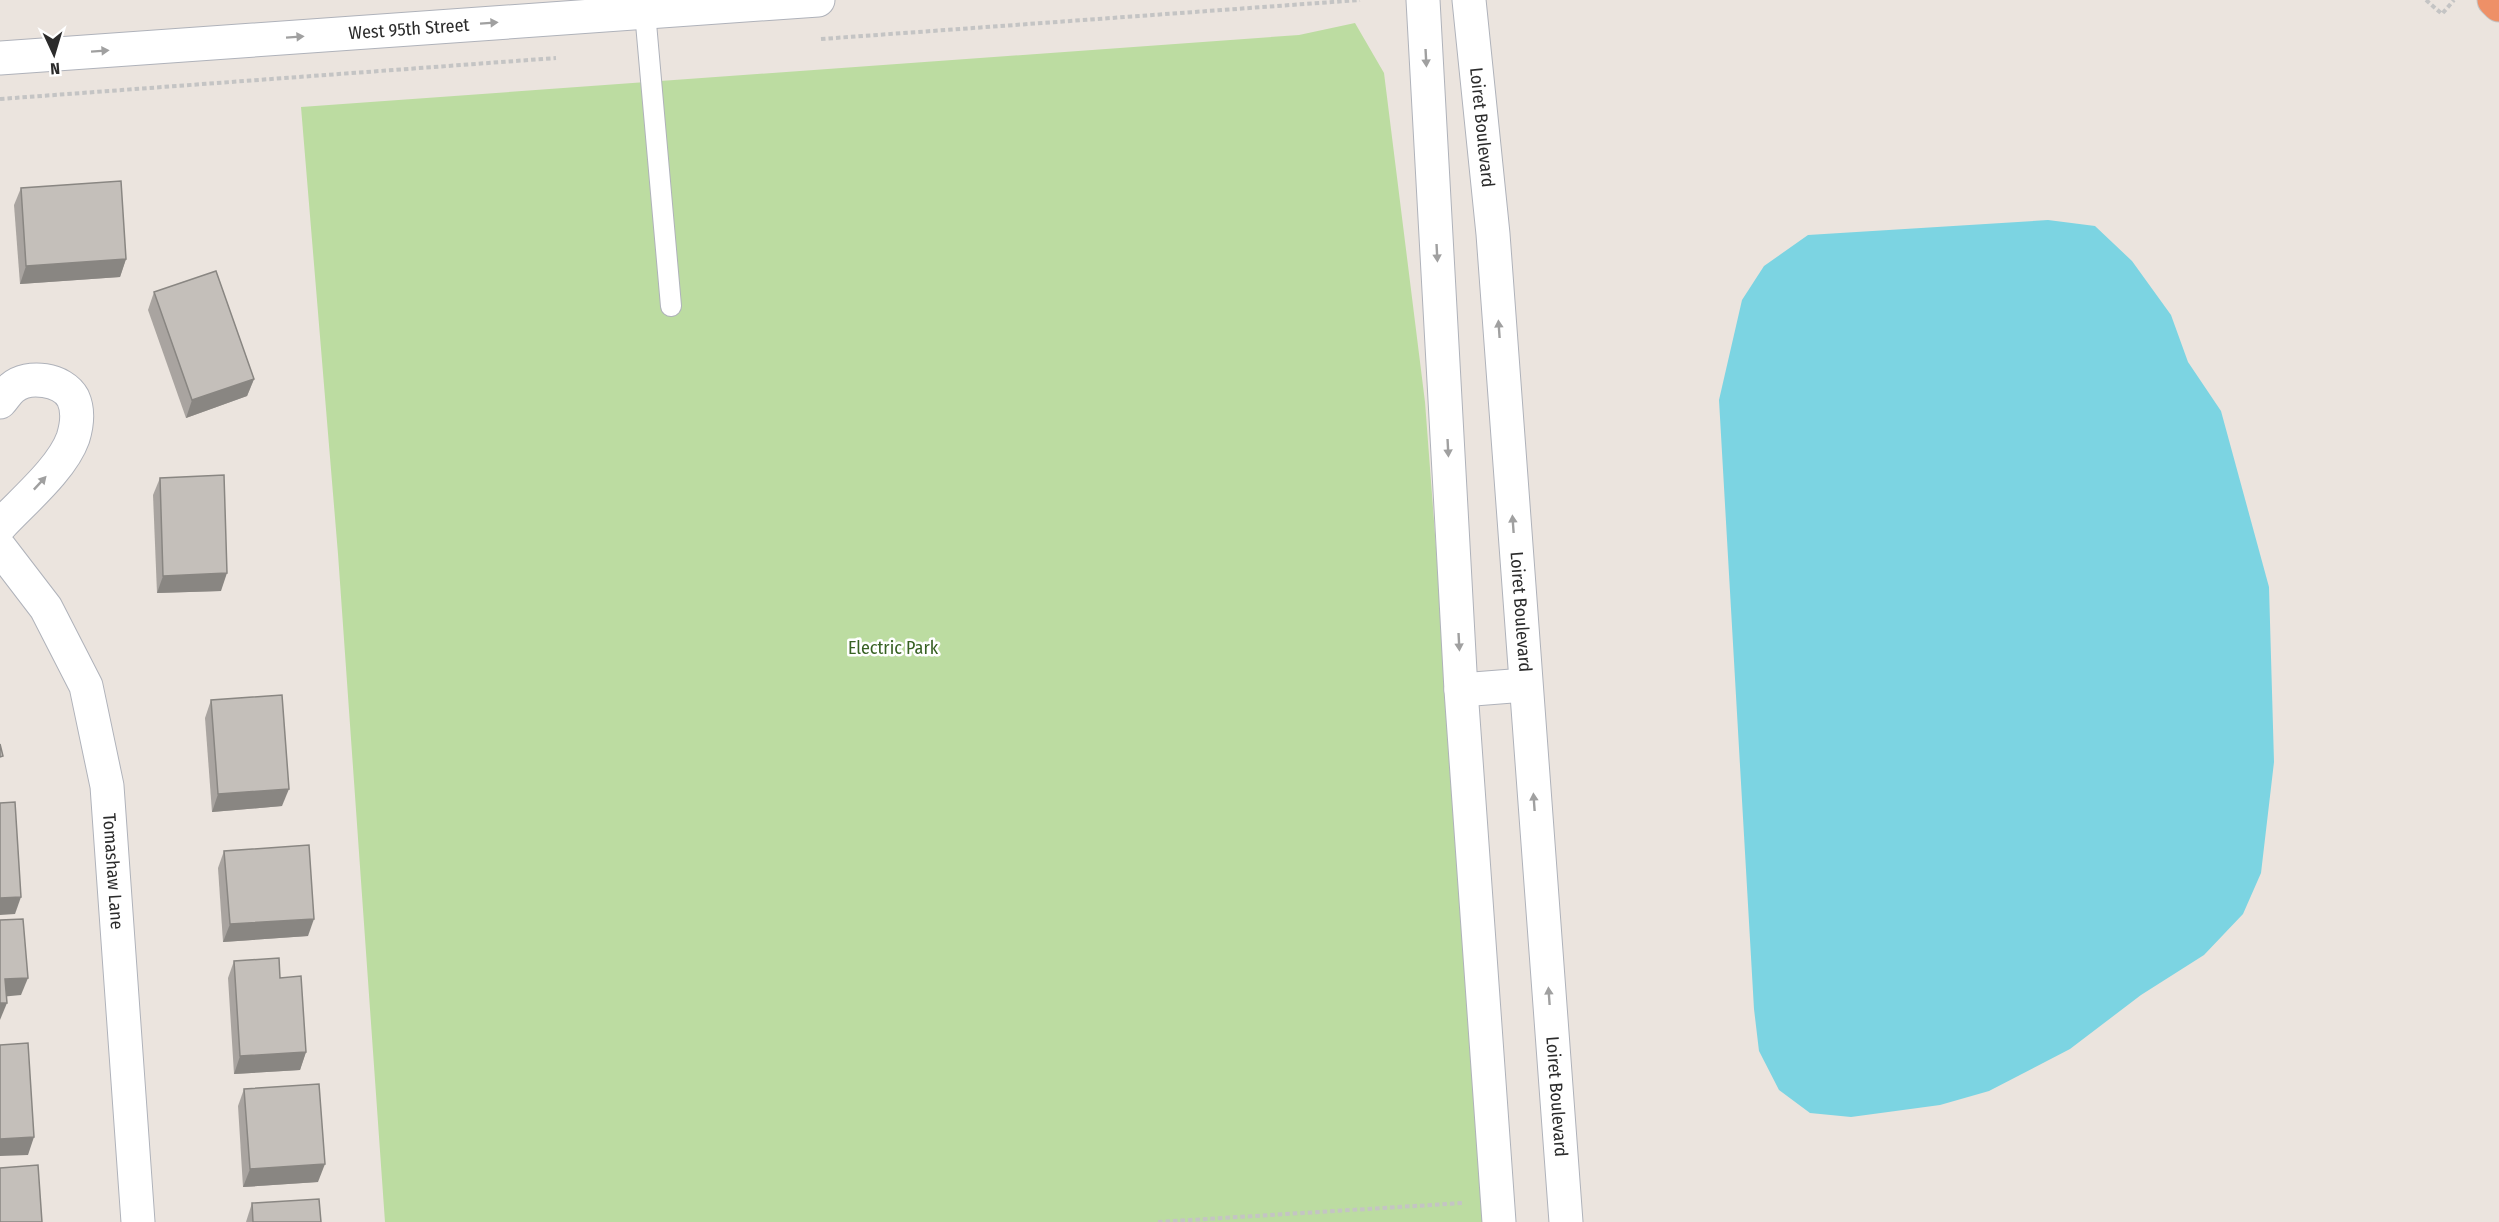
<svg xmlns="http://www.w3.org/2000/svg" width="2499" height="1222" font-family="'Fira Sans Condensed',sans-serif">
	<style>
		.green { fill: #bcdca1 }
		.water { fill: #7cd4e2 }
		.lines { fill: none; stroke-linecap: round; stroke-linejoin: round }
		.lane-casing { stroke: #afb2ba; stroke-width: 22 }
		.street-casing { stroke: #afb2ba; stroke-width: 35 }
		.secondary-casing { stroke: #afb2ba; stroke-width: 35 }
		.highway-casing { stroke: #c4c4c4; stroke-width: 35 }
		.path { stroke: #c4c4c4; stroke-width: 4; stroke-dasharray: 4.5 3; stroke-linecap: butt }
		.lane { stroke: #fff; stroke-width: 20 }
		.street { stroke: #fff; stroke-width: 33 }
		.secondary { stroke: #fff; stroke-width: 33 }
		.highway { stroke: #ee9067; stroke-width: 33 }
		.wall { fill: #a9a4a0 }
		.shaded-wall { fill: #898682 }
		.building { fill: #c4bfba; stroke: #898682; stroke-width: 1.5 }
		.oneway { fill: #a0a0a0 }
		.labels { text-anchor: middle; dominant-baseline: central; stroke-width: 5; stroke-linejoin: round; paint-order: stroke }
		.street-label { font-size: 18px; fill: #2b2b2b; stroke: #fff }
		.park-label { font-size: 18px; fill: #376122; stroke: #fff }
	</style>
	<rect width="100%" height="100%" fill="#ebe4de"/>
	<polygon class="green" points="1355,23 1384,73 1425,402 1487,1222 385,1222 338,554 301,107 1299,35"/>
	<polygon class="water" points="2048,220 2095,226 2132,261 2171,315 2188,362 2221,411 2269,587 2274,762 2261,873 2243,914 2204,955 2141,995 2070,1049 1989,1091 1940,1105 1851,1117 1810,1113 1779,1090 1759,1051 1754,1009 1719,400 1742,300 1764,266 1808,235"/>
	<g class="lines">
		<g class="lane-casing">
			<polyline id="lane" points="645,12 671,306"/>
		</g>
		<g class="street-casing">
			<g id="street">
				<path d="M0,402C4,398 7,392 12,388C28,374 63,379 73,398C79,411 77,425 73,438C62,469 22,502 0,526"/>
				<path id="s1" d="M0,548L46,608L86,686L107,786L138,1222"/>
			</g>
		</g>
		<g class="secondary-casing">
			<g id="secondary">
				<polyline points="1423,0 1461,690 1499,1222"/>
				<path id="s2" d="M1469,0L1493,234L1566,1222"/>
				<path id="s3" d="M0,58L818,0"/>
				<polyline points="1461,690 1525,685"/>
			</g>
		</g>
		<g class="highway-casing">
			<polyline id="highway" points="2494,0 2499,5"/>
		</g>
		<g class="path">
			<polyline points="2426,0 2442,14 2454,0"/>
			<polyline points="821,39 1360,0"/>
			<polyline points="0,99 556,58"/>
			<polyline points="1158,1222 1463,1203"/>
		</g>
		<use href="#lane" class="lane"/>
		<use href="#street" class="street"/>
		<use href="#secondary" class="secondary"/>
		<use href="#highway" class="highway"/>
	</g>
	<g class="wall">
		<polygon points="21,188 126,259 120,277 20,284 14,205"/>
		<polygon points="154,292 254,379 247,396 186,418 148,310"/>
		<polygon points="160,478 221,591 157,593 153,495"/>
		<polygon points="211,700 282,806 212,812 205,718"/>
		<polygon points="224,851 308,936 223,942 218,868"/>
		<polygon points="234,961 280,978 306,1052 300,1070 234,1074 228,978"/>
		<polygon points="244,1089 318,1182 243,1187 238,1106"/>
		<polygon points="252,1203 321,1222 246,1222"/>
	</g>
	<g class="shaded-wall">
		<polygon points="126,259 120,277 20,284 26,266"/>
		<polygon points="254,379 247,396 186,418 192,400"/>
		<polygon points="227,573 221,591 157,593 163,576"/>
		<polygon points="289,789 282,806 212,812 218,794"/>
		<polygon points="21,897 15,914 0,915 0,898"/>
		<polygon points="314,919 308,936 223,942 230,924"/>
		<polygon points="28,978 21,995 0,997 5,979"/>
		<polygon points="0,1003 7,1003 0,1020"/>
		<polygon points="306,1052 300,1070 234,1074 240,1056"/>
		<polygon points="34,1137 28,1155 0,1156 0,1139"/>
		<polygon points="325,1164 318,1182 243,1187 250,1169"/>
	</g>
	<g class="building">
		<polygon points="121,181 126,259 26,266 21,188"/>
		<polygon points="216,271 254,379 192,400 154,292"/>
		<polygon points="224,475 227,573 163,576 160,478"/>
		<polygon points="282,695 289,789 218,794 211,700"/>
		<polygon points="0,744 3,756 0,757"/>
		<polygon points="15,802 21,897 0,898 0,803"/>
		<polygon points="309,845 314,919 230,924 224,851"/>
		<polygon points="23,919 28,978 5,979 7,1003 0,1003 0,920"/>
		<polygon points="279,958 280,978 301,976 306,1052 240,1056 234,961"/>
		<polygon points="28,1043 34,1137 0,1139 0,1045"/>
		<polygon points="319,1084 325,1164 250,1169 244,1089"/>
		<polygon points="38,1165 42,1222 0,1222 0,1168"/>
		<polygon points="319,1199 321,1222 253,1222 252,1203"/>
	</g>
	<defs><path id="oneway-solid" d="M-6-.8H1V-3.2L6.5 0L1 3.2V.8H-6Z" transform="scale(1.5)"/></defs>
	<g class="oneway">
		<use href="#oneway-solid" transform="translate(489 23) rotate(-4)"/>
		<use href="#oneway-solid" transform="translate(295 37) rotate(-4)"/>
		<use href="#oneway-solid" transform="translate(100 51) rotate(-4)"/>
		<use href="#oneway-solid" transform="translate(1426 58) rotate(87)"/>
		<use href="#oneway-solid" transform="translate(1437 253) rotate(87)"/>
		<use href="#oneway-solid" transform="translate(1499 329) rotate(-94)"/>
		<use href="#oneway-solid" transform="translate(1448 448) rotate(87)"/>
		<use href="#oneway-solid" transform="translate(40 483) rotate(-47)"/>
		<use href="#oneway-solid" transform="translate(1513 524) rotate(-94)"/>
		<use href="#oneway-solid" transform="translate(1459 642) rotate(87)"/>
		<use href="#oneway-solid" transform="translate(1534 802) rotate(-94)"/>
		<use href="#oneway-solid" transform="translate(1549 996) rotate(-94)"/>
	</g>
	<g class="labels">
		<g class="street-label">
			<text stroke="none"><textPath href="#s3" startOffset="410">West 95th Street</textPath></text>
			<text stroke="none"><textPath href="#s2" startOffset="128">Loiret Boulevard</textPath></text>
			<text stroke="none"><textPath href="#s2" startOffset="614">Loiret Boulevard</textPath></text>
			<text stroke="none"><textPath href="#s1" startOffset="351">Tomashaw Lane</textPath></text>
			<text stroke="none"><textPath href="#s2" startOffset="1100">Loiret Boulevard</textPath></text>
		</g>
		<g class="park-label">
			<text x="893" y="648">Electric Park</text>
		</g>
	</g>
	<g transform="translate(54 54) rotate(176)" stroke="#ffffff" stroke-width="4.5" paint-order="stroke">
	<path d="M0-4.5L10 22L0 15L-10 22Z" fill="#2b2b2b"/>
	<text y="-9" font-size="16" font-weight="bold" text-anchor="middle" fill="#2b2b2b">N</text>
	</g>
</svg>
